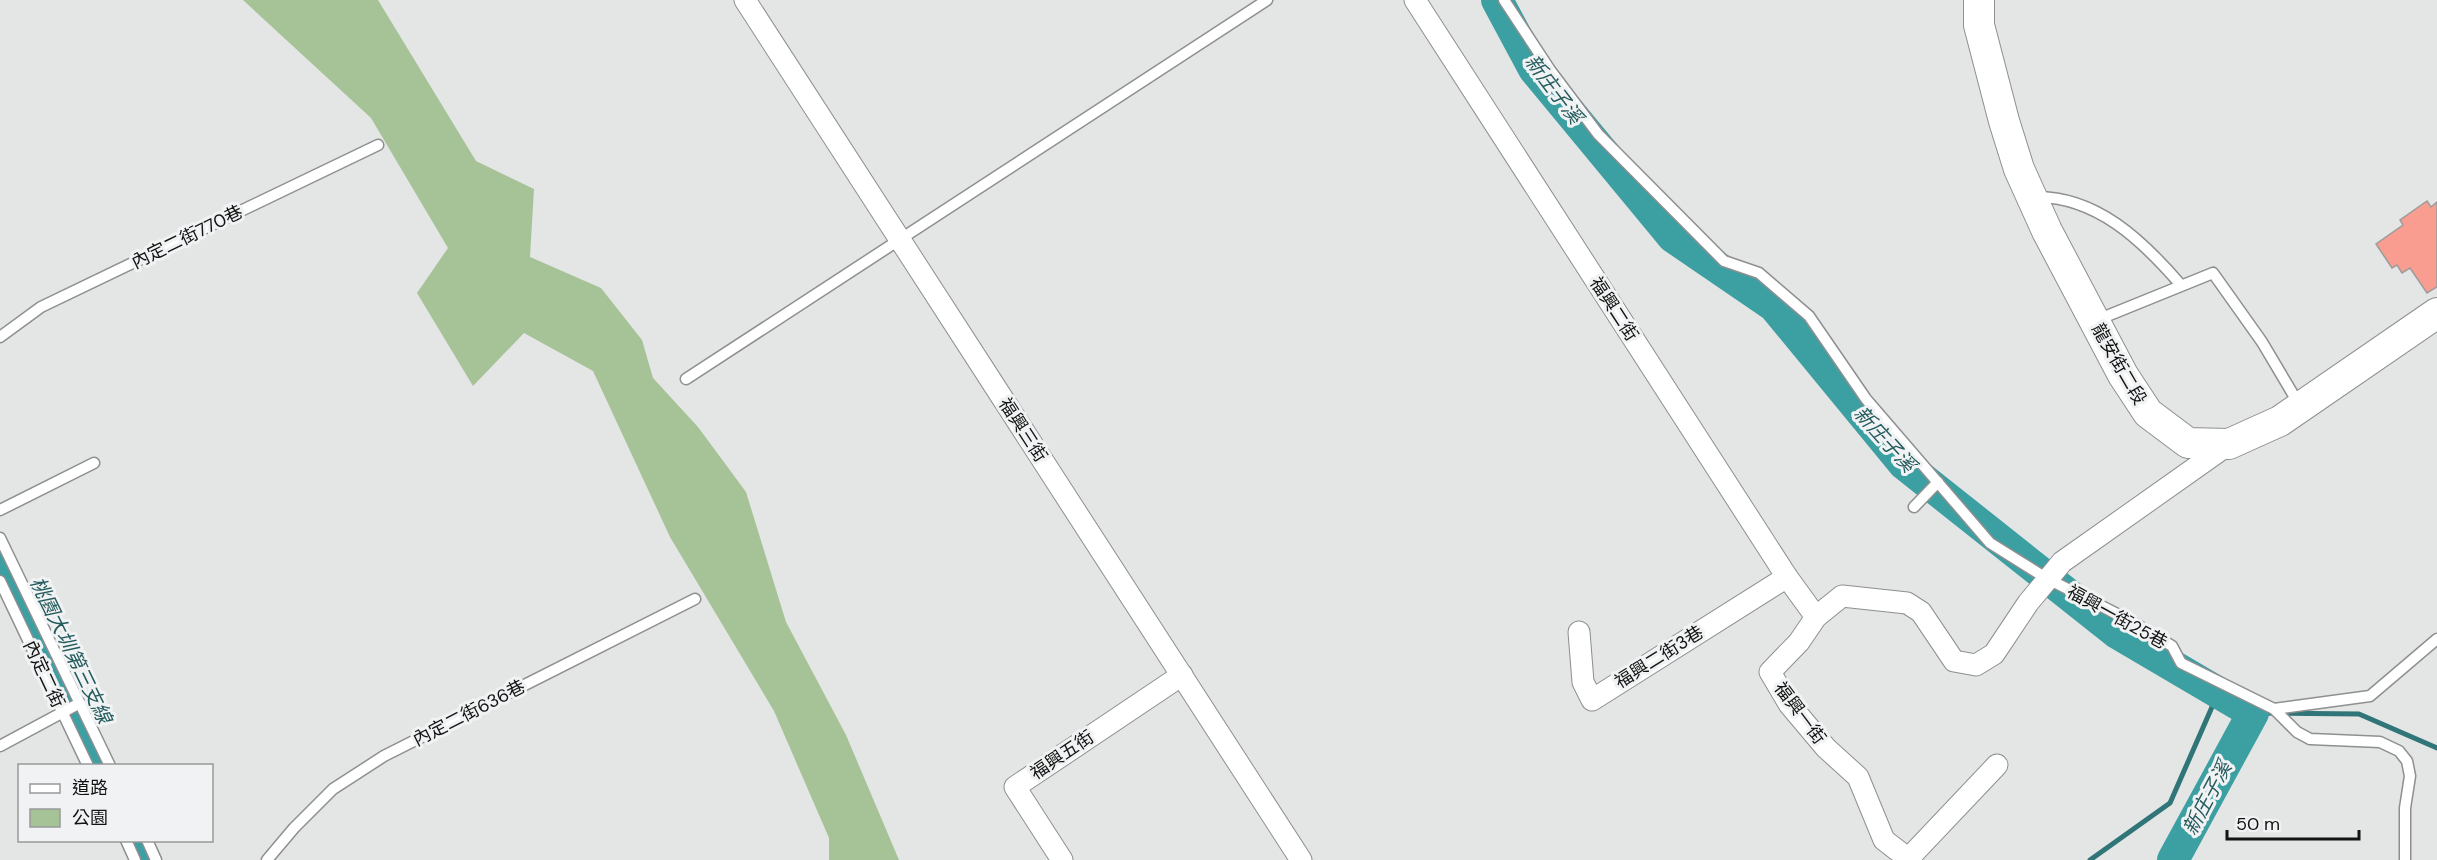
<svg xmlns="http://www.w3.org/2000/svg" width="2437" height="860" font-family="'DM Sans','Noto Sans TC',sans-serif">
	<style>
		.green { fill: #a6c398 }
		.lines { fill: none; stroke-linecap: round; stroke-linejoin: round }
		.stream { stroke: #307577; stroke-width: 5 }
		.canal { stroke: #3c9fa2; stroke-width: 18 }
		.river { stroke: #3c9fa2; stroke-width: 32 }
		.building { fill: #f99d91; stroke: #9d9c9c; stroke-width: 1.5 }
		.lane-casing { stroke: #8e8f90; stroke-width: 13 }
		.street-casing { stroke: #8e8f90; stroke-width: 23 }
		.secondary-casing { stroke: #8e8f90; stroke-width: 32 }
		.lane { stroke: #fff; stroke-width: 10 }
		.street { stroke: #fff; stroke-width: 21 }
		.secondary { stroke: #fff; stroke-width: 30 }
		.labels { text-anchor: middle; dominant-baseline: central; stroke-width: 6; stroke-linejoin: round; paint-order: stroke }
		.street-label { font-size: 18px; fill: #131313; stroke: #f1f2f3 }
		.water-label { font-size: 20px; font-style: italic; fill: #245b5d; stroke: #f1f2f3 }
	</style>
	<rect width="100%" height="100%" fill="#e4e5e5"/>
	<polygon class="green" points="243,0 378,0 476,161 534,189 530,257 601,288 642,340 653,378 698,427 746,492 786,622 846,735 899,860 829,860 829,838 774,711 670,537 593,371 524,333 473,386 417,293 448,248 371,118"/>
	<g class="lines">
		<g class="stream">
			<polyline points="2253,713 2359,714 2437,748"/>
			<polyline points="2090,860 2170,803 2219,691"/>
		</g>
		<g class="canal">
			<polyline points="0,554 102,766"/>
			<polyline points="139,840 148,860"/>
		</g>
		<polyline class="river" points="1497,0 1534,69 1673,237 1774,306 1904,464 2117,633 2253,713 2173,860"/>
	</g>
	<polygon class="building" points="2427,201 2431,207 2437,202 2437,287 2427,293 2410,268 2402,273 2397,265 2392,268 2376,244 2403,225 2400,220"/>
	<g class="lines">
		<g class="lane-casing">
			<g id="lane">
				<polyline points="1504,0 1550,70 1598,134 1724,261 1759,273 1809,316 1866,399 1990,543 2046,578 2131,621 2172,646 2181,663 2274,709 2297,732 2310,739 2380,742 2399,751 2407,761 2410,776 2405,808 2405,860"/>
				<path d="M2035,197C2096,196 2142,240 2180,284"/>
				<polyline points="2097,320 2213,273 2262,342 2300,406"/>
				<polyline points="0,337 41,307 378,145"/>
				<polyline points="686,379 1267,0"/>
				<polyline points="1914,507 1938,482"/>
				<polyline points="0,510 94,463"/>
				<polyline points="0,538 110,766"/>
				<polyline points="0,581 88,766"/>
				<polyline points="2274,709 2370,696 2437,639"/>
				<polyline points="0,746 80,703"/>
				<polyline points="126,840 135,860"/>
				<polyline points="147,840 156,860"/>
				<polyline points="267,860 294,828 333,789 384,756 695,599"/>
			</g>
		</g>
		<g class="street-casing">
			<g id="street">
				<polyline points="745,0 1301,860"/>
				<polyline points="1415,0 1787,577 1816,617"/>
				<polyline points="1579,632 1583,682 1592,700 1787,577"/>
				<polyline points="1908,859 1997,765"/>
				<polyline points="1062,860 1015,787 1182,675"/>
				<polyline points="1910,860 1884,840 1858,777 1826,748 1789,704 1770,672 1799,642 1816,617 1842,596 1907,603 1921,612 1954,661 1976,665 1994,654 2028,603 2062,562 2229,444"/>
			</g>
		</g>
		<g class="secondary-casing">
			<polyline id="secondary" points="1979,0 1979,25 2004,121 2019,169 2047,231 2123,375 2148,413 2188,443 2229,444 2280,421 2437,313"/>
		</g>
		<use href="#lane" class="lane"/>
		<use href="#street" class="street"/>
		<use href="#secondary" class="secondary"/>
	</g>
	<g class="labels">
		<g class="street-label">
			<text transform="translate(187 237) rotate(-26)">內定二街770巷</text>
			<text transform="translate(1614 309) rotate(57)">福興二街</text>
			<text transform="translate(2119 364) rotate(60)">龍安街二段</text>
			<text transform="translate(1023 430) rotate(57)">福興三街</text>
			<text transform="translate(2117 617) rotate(29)">福興一街25巷</text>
			<text transform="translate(1659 657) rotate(-32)">福興二街3巷</text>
			<text transform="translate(44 674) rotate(65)">內定二街</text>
			<text transform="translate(469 713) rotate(-27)">內定二街636巷</text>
			<text transform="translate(1800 713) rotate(53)">福興一街</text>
			<text transform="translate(1062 755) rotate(-34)">福興五街</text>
		</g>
		<g class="water-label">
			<text transform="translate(1554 89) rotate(53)">新庄子溪</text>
			<text transform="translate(1885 439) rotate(48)">新庄子溪</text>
			<text transform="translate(71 650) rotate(64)">桃園大圳第三支線</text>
			<text transform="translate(2207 798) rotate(-62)">新庄子溪</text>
		</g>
	</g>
	<rect x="18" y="764" width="195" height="78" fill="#f1f2f3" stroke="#989999" stroke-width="1.5"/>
	<rect x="30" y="784" width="30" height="9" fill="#ffffff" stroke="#989999" stroke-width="1.5"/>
	<text x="72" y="794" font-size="18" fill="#131313">道路</text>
	<rect x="30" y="809" width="30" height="18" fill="#a6c398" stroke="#989999" stroke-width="1.5"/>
	<text x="72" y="824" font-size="18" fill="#131313">公園</text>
	<path d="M2227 830v9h132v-9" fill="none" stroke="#131313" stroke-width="3"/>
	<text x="2236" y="830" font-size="18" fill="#131313" stroke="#f1f2f3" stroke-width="4.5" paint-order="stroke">50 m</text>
</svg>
